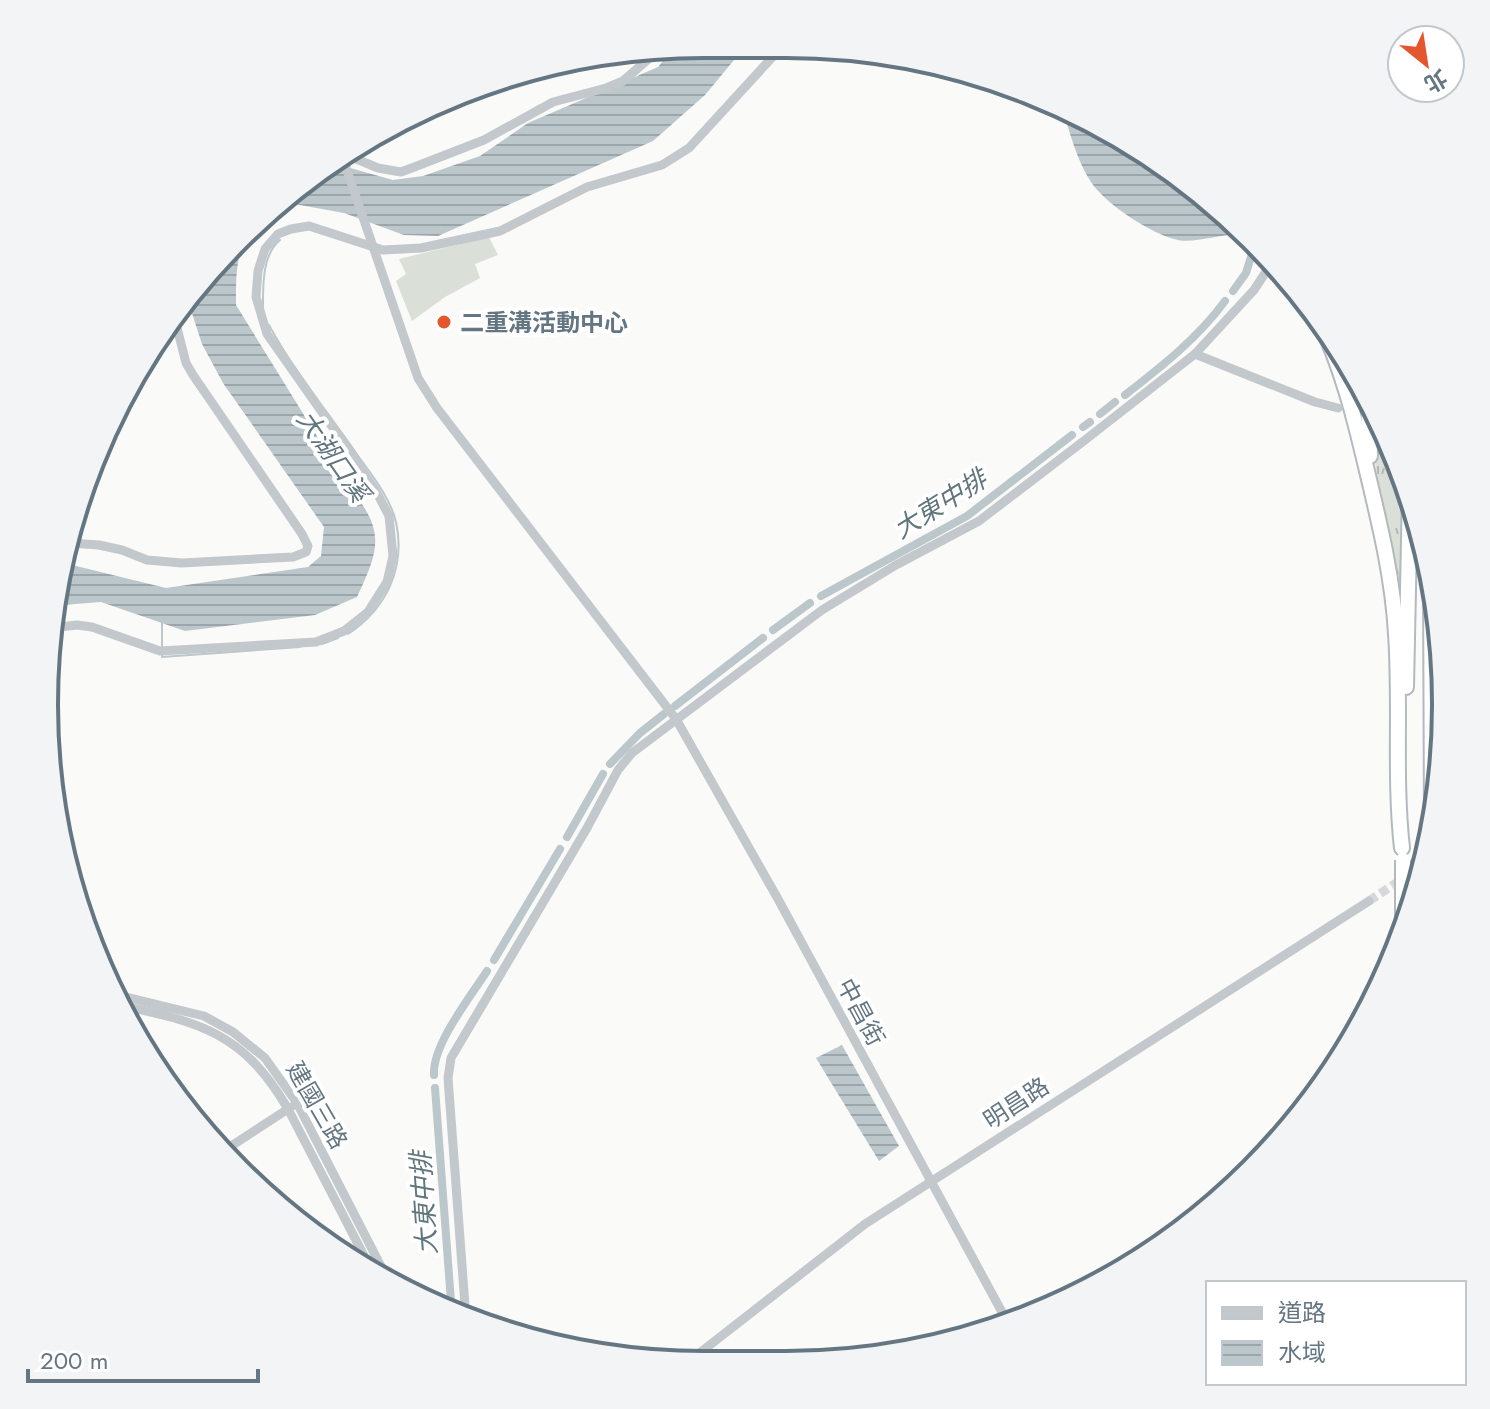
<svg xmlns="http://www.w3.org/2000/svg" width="1490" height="1409" font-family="Jost,'Noto Sans TC',sans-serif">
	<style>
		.grass { fill: url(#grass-tufts) }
		.park { fill: #dadfd7 }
		.water { fill: url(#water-rules) }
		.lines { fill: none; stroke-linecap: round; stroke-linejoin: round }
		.stream { stroke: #bbc7cb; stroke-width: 2 }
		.canal { stroke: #bbc7cb; stroke-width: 8 }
		.minor-tunnel { stroke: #d5d9db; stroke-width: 9; stroke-dasharray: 9 4.5; stroke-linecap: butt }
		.highway-casing { stroke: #b4b9bd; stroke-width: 18 }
		.minor { stroke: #c3c8cc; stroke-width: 9 }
		.highway { stroke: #fff; stroke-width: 14 }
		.highway-bridge-casing { stroke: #b4b9bd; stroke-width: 18; stroke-linecap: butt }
		.highway-bridge { stroke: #fff; stroke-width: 14 }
		.poi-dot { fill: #e4572e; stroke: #fff; stroke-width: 3 }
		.labels { text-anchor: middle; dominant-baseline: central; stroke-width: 8; stroke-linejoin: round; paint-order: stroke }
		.poi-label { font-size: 24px; font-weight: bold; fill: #657683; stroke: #fff; text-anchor: start }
		.street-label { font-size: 24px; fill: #657683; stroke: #fff }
		.water-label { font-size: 26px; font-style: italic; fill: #60757c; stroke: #fff }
		.rim { fill: none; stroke: #657683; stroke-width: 4 }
	</style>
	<defs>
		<pattern id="grass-tufts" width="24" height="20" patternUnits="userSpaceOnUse" patternTransform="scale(2)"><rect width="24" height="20" fill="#dadfd7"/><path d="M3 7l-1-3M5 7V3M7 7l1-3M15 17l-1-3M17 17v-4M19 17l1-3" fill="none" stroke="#b4b9b4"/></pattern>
		<pattern id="water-rules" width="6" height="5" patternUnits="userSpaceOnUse" patternTransform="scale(2)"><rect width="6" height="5" fill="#bbc7cb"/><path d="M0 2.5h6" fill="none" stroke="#9ca6aa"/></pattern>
	</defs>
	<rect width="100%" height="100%" fill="#fafaf8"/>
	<polygon class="grass" points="1373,433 1387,438 1403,474 1402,642 1374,455"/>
	<polygon class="park" points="489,237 498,255 475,264 480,278 445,297 412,321 396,281 406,274 399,259"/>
	<g class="water">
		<polygon points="705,44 744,48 705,95 653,141 438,236 404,235 344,213 289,203 268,216 329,162 393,180 423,176 480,156 528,123 658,67 675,47"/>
		<path d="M1062,106L1078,112L1188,181L1246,235C1224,232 1196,244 1178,240C1153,235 1105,204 1091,182C1077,161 1069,131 1062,106Z"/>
		<path d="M251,231C235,252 236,279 236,305L346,483C384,529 382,544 357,597L315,615L185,631L101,602L62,605L56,608L64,567L72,565L166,588L308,567L321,556L324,527L223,383L202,344L187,298L208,269Z"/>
		<polygon points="842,1045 899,1146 879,1161 816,1058"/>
	</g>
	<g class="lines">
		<g class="stream">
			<path d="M263,307C263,285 262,255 280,240"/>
			<path d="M269,325C293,370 327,411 356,453C371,474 390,497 396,522C406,568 386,609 348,634"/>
			<polyline points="322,644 338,638"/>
			<polyline points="162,647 162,622"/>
			<polyline points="162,654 162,657 300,647"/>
		</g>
		<g class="canal">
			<polyline points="1233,291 1246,273 1255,244"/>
			<path d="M1125,395C1161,367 1198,338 1225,301"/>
			<polyline points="1100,414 1115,402"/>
			<polyline points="1083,427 1090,422"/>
			<polyline points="821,596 967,516 1072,435"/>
			<polyline points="773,630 810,603"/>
			<polyline points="675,706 763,638"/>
			<polyline points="610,764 640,733 664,714"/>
			<polyline points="567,837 603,774"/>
			<polyline points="494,960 560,849"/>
			<path d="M434,1075C432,1045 471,996 487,971"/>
			<polyline points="435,1088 452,1315"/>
		</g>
		<polyline class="minor-tunnel" points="1369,901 1425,864"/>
		<g class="highway-casing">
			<g id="highway">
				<path d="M1319,320C1342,367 1355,420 1367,471C1380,525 1393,579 1396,634C1401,705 1394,777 1402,848"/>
				<polyline points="1368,396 1370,456"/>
				<polyline points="1431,577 1432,826"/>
				<polyline points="1406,687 1410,491"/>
				<polyline points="1439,736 1443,695"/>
				<polyline points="1403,904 1403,931"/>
			</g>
		</g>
		<g class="minor">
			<polyline points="341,153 418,378 437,408 676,719 778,899 1009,1325"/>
			<polyline points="342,153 378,168 401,172 417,166 484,140 553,102 606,88 623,81 661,48"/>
			<polyline points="1195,354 1315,402 1338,408"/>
			<polyline points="69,543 99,545 122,550 147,560 182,563 293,557 306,552 308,546 302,534 193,375 186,363 174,316"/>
			<polyline points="51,633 59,627 77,625 92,627 160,651 316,642 344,631 368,612 387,582 393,556 389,516 376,491 343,442 267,334 256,297 258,271 265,249 278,234 291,229 309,226 383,250 421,248 500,231 587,187 662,165 689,148 778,51"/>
			<polyline points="114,994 204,1016 233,1032 265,1058 297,1103 388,1280"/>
			<path d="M119,1005C200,1022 244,1033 288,1109L373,1273"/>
			<polyline points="222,1152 291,1107"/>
			<polyline points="466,1319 448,1078 451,1058 587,828 618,770 632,753 822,610 896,565 979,521 1085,440 1195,354 1254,290 1273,261"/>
			<polyline points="697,1355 865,1224 1369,901"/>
		</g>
		<use href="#highway" class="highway"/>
		<g class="highway-bridge-casing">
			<polyline id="highway-bridge" points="1403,904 1403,860"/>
		</g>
		<use href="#highway-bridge" class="highway-bridge"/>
	</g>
	<circle class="poi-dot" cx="444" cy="322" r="8"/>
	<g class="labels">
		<g class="poi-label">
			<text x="460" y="322">二重溝活動中心</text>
		</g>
		<g class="street-label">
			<text transform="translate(861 1012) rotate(62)">中昌街</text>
			<text transform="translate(1016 1103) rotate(-33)">明昌路</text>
			<text transform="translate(317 1105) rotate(60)">建國三路</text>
		</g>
		<g class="water-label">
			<text transform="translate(333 456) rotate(55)">大湖口溪</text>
			<text transform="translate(940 504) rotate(-32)">大東中排</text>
			<text transform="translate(424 1203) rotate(-94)">大東中排</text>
		</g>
	</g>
	<path d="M0 0H1490V1409H0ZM704 58H786A646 646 0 0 1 1432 704V705A646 646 0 0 1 786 1351H704A646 646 0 0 1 58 705V704A646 646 0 0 1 704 58Z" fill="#f3f4f5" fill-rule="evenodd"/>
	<path class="rim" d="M704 58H786A646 646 0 0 1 1432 704V705A646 646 0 0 1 786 1351H704A646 646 0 0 1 58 705V704A646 646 0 0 1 704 58Z"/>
	<rect x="1206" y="1281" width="260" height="104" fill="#ffffff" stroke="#c1c8cd" stroke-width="2"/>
	<rect x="1222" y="1307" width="40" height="12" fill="#c3c8cc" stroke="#c1c8cd" stroke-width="2"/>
	<text x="1278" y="1321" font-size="24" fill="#657683">道路</text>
	<rect x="1222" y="1341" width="40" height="24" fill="url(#water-rules)" stroke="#c1c8cd" stroke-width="2"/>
	<text x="1278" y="1361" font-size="24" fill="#657683">水域</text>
	<g transform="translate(1426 64) rotate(150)"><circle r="38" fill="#ffffff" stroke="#c1c8cd" stroke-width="2"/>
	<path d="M0-6L14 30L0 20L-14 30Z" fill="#e4572e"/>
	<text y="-12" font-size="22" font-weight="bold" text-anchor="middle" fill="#657683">北</text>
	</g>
	<path d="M28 1369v12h230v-12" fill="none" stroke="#657683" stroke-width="4"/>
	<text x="40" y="1369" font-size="24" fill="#657683" stroke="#ffffff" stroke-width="6" paint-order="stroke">200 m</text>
</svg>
